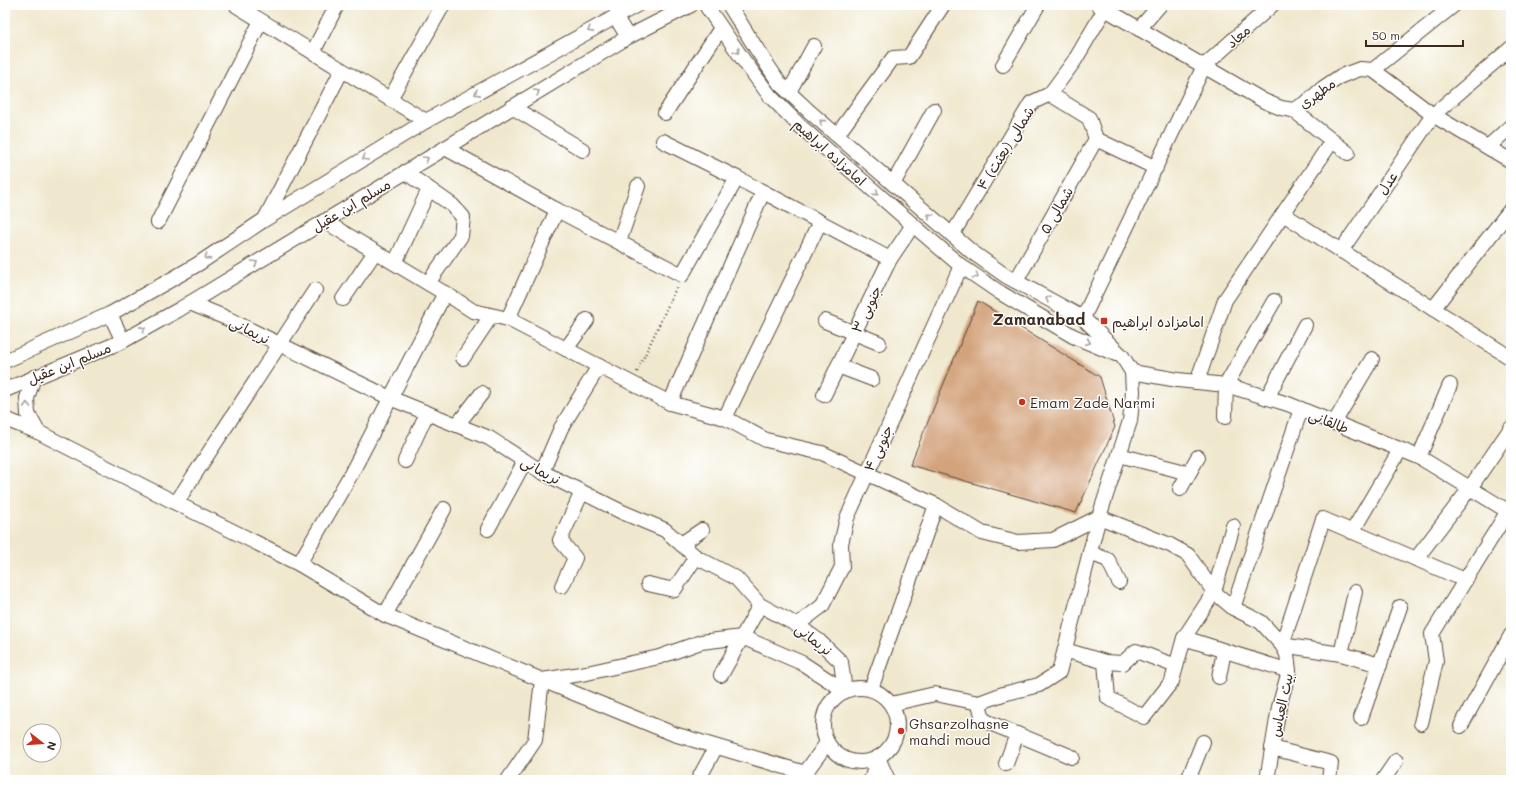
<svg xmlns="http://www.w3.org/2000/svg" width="1516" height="785" font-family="Mali,'Playpen Sans Arabic',sans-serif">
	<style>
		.building { fill: #d3a37b }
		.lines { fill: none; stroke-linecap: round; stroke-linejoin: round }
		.minor-casing { stroke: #564638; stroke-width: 16 }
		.path { stroke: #564638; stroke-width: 2.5; stroke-dasharray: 1 3; stroke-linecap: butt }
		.minor { stroke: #fff; stroke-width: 14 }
		.oneway { stroke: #a79f9a }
		.poi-dot { fill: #c8321e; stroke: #fff; stroke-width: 1.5 }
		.labels { text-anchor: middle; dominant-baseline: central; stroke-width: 3; stroke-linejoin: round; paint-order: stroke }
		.street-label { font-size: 14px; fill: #3b2a1e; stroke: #fff }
		.poi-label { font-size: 14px; fill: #3b2a1e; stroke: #fff; text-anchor: start }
		.quarter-label { font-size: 16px; font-weight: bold; fill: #3b2a1e; stroke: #fff }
	</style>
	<rect width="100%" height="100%" fill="#fff"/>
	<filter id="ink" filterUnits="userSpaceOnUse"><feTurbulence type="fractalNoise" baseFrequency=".025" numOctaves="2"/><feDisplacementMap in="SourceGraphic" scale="8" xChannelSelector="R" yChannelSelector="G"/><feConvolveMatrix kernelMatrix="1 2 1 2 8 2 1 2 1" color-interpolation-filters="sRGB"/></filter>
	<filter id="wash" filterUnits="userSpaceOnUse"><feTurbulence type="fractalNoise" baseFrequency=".012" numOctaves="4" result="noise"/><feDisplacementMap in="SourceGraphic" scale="16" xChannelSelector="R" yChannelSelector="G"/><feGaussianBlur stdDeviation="0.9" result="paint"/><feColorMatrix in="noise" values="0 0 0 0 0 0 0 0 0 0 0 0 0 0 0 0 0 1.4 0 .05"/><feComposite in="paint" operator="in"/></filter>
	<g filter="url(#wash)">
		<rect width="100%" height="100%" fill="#f0e8ce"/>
		<g id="blocks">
			<polygon class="building" points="978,301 1100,377 1115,427 1076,513 910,465"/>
		</g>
	</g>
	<g filter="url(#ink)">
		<use href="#blocks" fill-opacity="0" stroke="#564638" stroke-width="1"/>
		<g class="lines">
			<g class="minor-casing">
				<g id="minor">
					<polyline points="729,5 756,48 780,84 810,112 972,252 1006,276 1083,318 1122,356 1132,372 1133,392 1130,421 1099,517 1059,672 1039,685 1003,694 979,703 935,694 891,704"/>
					<polyline points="1098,5 1264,101 1281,108 1293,110 1306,103 1323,88 1341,76 1360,69 1373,70 1433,115 1511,161"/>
					<polyline points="237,6 426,121"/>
					<polyline points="707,7 744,61 770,96 800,126 913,225 961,266 999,292 1073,336 1116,354"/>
					<polyline points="615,16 628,37"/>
					<polyline points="1139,29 1160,5"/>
					<polyline points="313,52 337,5"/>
					<polyline points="1003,65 1038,5"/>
					<polyline points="1373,70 1454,5"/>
					<polyline points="789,92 814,46"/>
					<polyline points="1050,94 1089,118 1096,139 1156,168"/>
					<polyline points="390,99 443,5"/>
					<polyline points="512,107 583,150"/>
					<polyline points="1293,110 1348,153"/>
					<polyline points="665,113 721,28"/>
					<polyline points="837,135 893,58 909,57 943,5"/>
					<polyline points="663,141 737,178 890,259"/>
					<polyline points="1488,147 1511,126"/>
					<polyline points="445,148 557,210 682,275 737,178"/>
					<polyline points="405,172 452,205 463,217 461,236 428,283"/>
					<polyline points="893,184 934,110"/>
					<polyline points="1283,214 1511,358"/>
					<polyline points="265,219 342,70"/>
					<polyline points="324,221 456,300 473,311 508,319 557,210"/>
					<polyline points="158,222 261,21"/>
					<polyline points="952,235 1031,103 1050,94 1075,60 1105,9"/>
					<polyline points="619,242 638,186"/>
					<polyline points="1341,251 1433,115 1511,48"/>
					<polyline points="395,263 429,189"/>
					<polyline points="1016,281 1096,139"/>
					<polyline points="343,299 375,252"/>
					<polyline points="190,303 224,317 390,398 489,438 542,472 622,512 665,530 696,557 736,578 760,605 797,625 819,641 841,662 845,691"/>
					<polyline points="1433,309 1511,209"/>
					<polyline points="110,314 123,341"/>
					<polyline points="1083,318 1204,66 1272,5"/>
					<polyline points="508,319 670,403 725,418 766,440 822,453 936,505 982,533 1018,542 1053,540 1099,517"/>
					<polyline points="825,321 879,343"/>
					<polyline points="566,349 587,320"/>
					<polyline points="463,358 491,316"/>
					<polyline points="5,361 110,314 167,282 198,264 264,220 426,121 637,5"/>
					<polyline points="838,366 872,379"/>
					<polyline points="1132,372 1178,380 1226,385 1288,404 1419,457 1511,513"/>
					<polyline points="34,377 27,398 28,414 38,432"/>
					<polyline points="1197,382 1225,300 1332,141"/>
					<polyline points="5,390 123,341 180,309 628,37 691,5"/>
					<polyline points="824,395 890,259 913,225"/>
					<polyline points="1267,398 1305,325"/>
					<polyline points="670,403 763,192"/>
					<polyline points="1225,417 1226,385 1274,301"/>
					<polyline points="725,418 820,222"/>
					<polyline points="5,419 38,432 176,503 299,564 385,615 542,680 587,673 659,657 701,642 742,637 802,663 845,691"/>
					<polyline points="1334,423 1372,359"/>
					<polyline points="457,425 482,393"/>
					<polyline points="1119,455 1189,473"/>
					<polyline points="1419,457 1450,385"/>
					<polyline points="405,461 427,413"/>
					<polyline points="542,472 561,428 599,366"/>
					<polyline points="1180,489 1198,457"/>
					<polyline points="176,503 315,290"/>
					<polyline points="1099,517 1170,545 1188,555 1214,592 1233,608 1261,622 1282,645 1287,654 1289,671 1279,707 1267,780"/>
					<polyline points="488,529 525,461"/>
					<polyline points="1352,532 1400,450"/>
					<polyline points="681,544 702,530"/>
					<polyline points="1090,553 1108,560 1119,582"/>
					<polyline points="1416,559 1470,488 1511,428"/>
					<polyline points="299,564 351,474 445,293"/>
					<polyline points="648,584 674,590 696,557"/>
					<polyline points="562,586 575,558 560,540 582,492"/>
					<polyline points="1233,608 1301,409"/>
					<polyline points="385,615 444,509"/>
					<polyline points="797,625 822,606 842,567 841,544 847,518 961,266"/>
					<polyline points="1184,638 1214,592 1233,526"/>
					<polyline points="1065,650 1105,662 1108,698 1144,717 1172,681 1184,638 1289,671"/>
					<polyline points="1341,654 1355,592"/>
					<polyline points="1105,662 1123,663 1136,651 1176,666"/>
					<polyline points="1380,665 1341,654 1282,645 1323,519 1465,580"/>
					<polyline points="721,675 760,605"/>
					<polyline points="1219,677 1224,651"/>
					<circle cx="860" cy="725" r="37"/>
					<polyline points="871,689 936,505"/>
					<polyline points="979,703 983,720 1072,757"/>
					<polyline points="1361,718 1400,607"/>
					<polyline points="1421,723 1436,661 1432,634 1508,511"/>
					<polyline points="1461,726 1511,635"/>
					<polyline points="1272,748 1331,763 1329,780"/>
					<polyline points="878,758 888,780"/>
					<polyline points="1006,764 1017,734"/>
					<polyline points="508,780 535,740 542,680 674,734 805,773"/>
					<polyline points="698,780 716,747"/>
					<polyline points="800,780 827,743"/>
					<polyline points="871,780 878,758"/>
					<polyline points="1188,780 1203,742"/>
					<polyline points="1383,780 1396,761"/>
				</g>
			</g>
			<polyline class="path" points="637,372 677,286"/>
			<use href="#minor" class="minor"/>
		</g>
		<defs><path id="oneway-chevron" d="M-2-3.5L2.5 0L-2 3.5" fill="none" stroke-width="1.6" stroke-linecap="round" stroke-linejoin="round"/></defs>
		<g class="oneway">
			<use href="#oneway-chevron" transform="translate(590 30) rotate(151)"/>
			<use href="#oneway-chevron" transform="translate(737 51) rotate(55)"/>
			<use href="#oneway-chevron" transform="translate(537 92) rotate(-31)"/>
			<use href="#oneway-chevron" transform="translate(477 93) rotate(151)"/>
			<use href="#oneway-chevron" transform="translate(822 122) rotate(-139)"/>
			<use href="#oneway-chevron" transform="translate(365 158) rotate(149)"/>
			<use href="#oneway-chevron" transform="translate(426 159) rotate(-31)"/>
			<use href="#oneway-chevron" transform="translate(876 193) rotate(41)"/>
			<use href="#oneway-chevron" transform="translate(930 216) rotate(-139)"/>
			<use href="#oneway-chevron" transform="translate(207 257) rotate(147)"/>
			<use href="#oneway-chevron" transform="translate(255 263) rotate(-31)"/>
			<use href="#oneway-chevron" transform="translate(976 276) rotate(35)"/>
			<use href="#oneway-chevron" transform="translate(1048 299) rotate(-151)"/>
			<use href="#oneway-chevron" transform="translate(143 329) rotate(-29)"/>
			<use href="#oneway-chevron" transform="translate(1088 342) rotate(23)"/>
			<use href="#oneway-chevron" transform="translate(27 405) rotate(-91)"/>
		</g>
	</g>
	<g class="poi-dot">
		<rect x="1100" y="317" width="8" height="8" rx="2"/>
		<circle cx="1022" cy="402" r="4"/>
		<circle cx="901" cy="731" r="4"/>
	</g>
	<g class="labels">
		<g class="street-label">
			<text transform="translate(1238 36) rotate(-42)">معاد</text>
			<text transform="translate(1317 93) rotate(-36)">مطهری</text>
			<text transform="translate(1005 148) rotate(-58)">۴ شمالی (بعثت)</text>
			<text transform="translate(830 152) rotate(42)">امامزاده ابراهیم</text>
			<text transform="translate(1387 183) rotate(-56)">عدل</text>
			<text transform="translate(351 205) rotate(-31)">مسلم ابن عقیل</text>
			<text transform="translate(1056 210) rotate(-60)">۵ شمالی</text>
			<text transform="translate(866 309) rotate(-64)">۳ جنوبی</text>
			<text transform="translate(250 330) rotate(27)">نریمانی</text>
			<text transform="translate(69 363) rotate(-22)">مسلم ابن عقیل</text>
			<text transform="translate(1329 421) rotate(22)">طالقانی</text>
			<text transform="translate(878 448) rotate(-65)">۴ جنوبی</text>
			<text transform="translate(541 470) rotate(29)">نریمانی</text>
			<text transform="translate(814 639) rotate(38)">نریمانی</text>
			<text transform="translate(1281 705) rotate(-78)">بیت العباس</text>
		</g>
		<g class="poi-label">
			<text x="1112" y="321">امامزاده ابراهیم</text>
			<text x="1030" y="402">Emam Zade Narmi</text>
			<text x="909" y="723">Ghsarzolhasne<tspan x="909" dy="16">mahdi moud</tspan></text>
		</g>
		<g class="quarter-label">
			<text x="1039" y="318">Zamanabad</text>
		</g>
	</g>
	<rect width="1516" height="785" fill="none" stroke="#fff" stroke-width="20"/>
	<g transform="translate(42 743) rotate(107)"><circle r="19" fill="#ffffff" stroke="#b1aaa5"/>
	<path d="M0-3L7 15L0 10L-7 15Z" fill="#c8321e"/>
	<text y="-6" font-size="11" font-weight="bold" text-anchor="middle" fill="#3b2a1e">N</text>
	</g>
	<path d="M1366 40v6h97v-6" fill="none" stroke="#3b2a1e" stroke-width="2"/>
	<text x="1372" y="40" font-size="12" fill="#3b2a1e" stroke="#ffffff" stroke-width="3" paint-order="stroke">50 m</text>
</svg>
